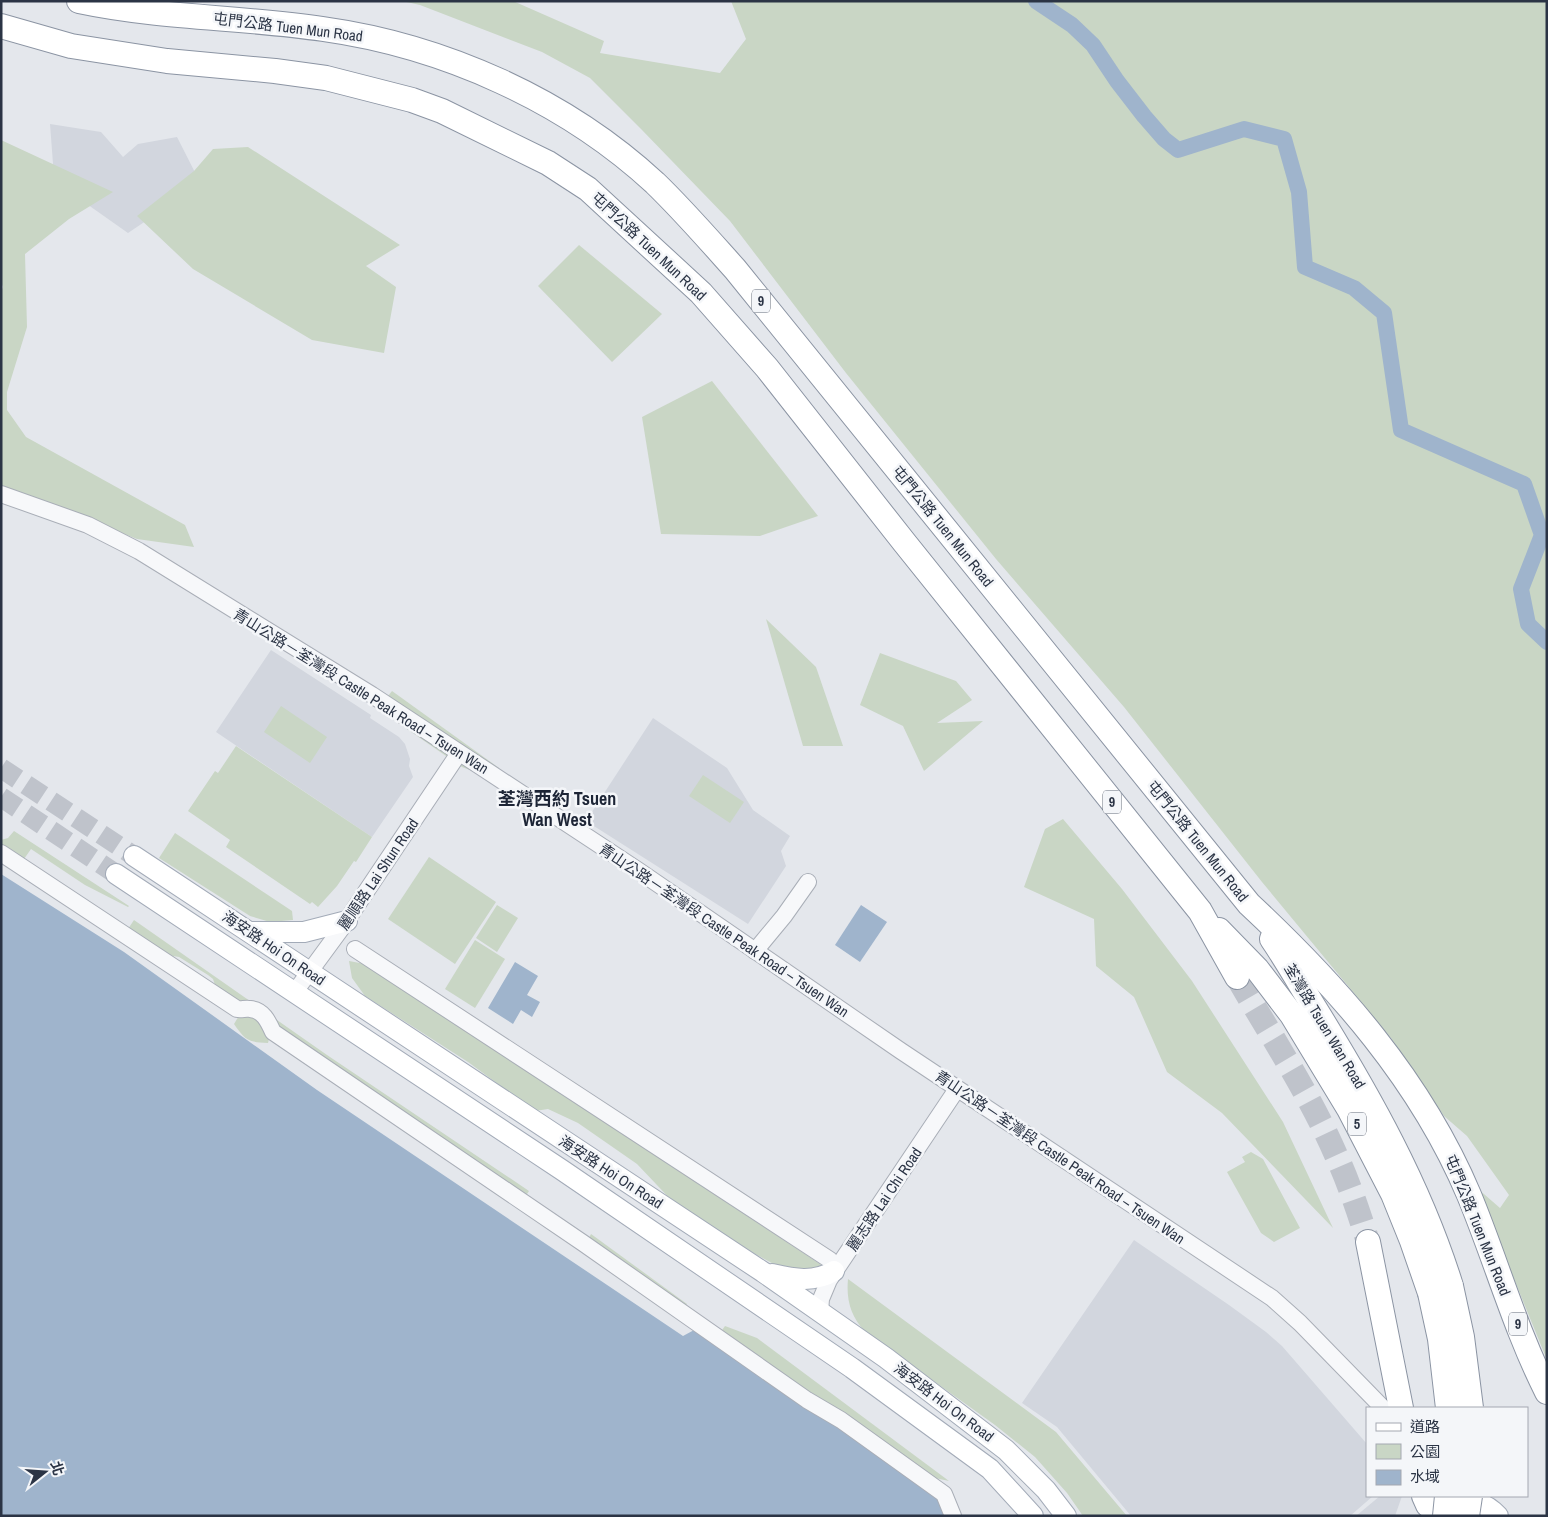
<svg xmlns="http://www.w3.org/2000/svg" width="1548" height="1517" font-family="'Archivo Narrow','Noto Sans TC',sans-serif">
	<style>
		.built { fill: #d2d6de }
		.green { fill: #c9d6c5 }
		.water { fill: #9fb4cc }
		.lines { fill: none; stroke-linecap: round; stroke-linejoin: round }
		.canal { stroke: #9fb4cc; stroke-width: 16 }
		.major-tunnel { stroke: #bfc3cb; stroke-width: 20; stroke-dasharray: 20 10; stroke-linecap: butt }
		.highway-tunnel { stroke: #bfc3cb; stroke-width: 24; stroke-dasharray: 24 12; stroke-linecap: butt }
		.minor-casing { stroke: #a9aeb7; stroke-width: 18 }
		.major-casing { stroke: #a3abb8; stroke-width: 22 }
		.highway-casing { stroke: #8b94a3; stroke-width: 26 }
		.minor { stroke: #f7f8fa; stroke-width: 16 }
		.major { stroke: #fff; stroke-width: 20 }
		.highway { stroke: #fff; stroke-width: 24 }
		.highway-bridge-casing { stroke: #8b94a3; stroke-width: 26; stroke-linecap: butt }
		.highway-bridge { stroke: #fff; stroke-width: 24 }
		.labels { text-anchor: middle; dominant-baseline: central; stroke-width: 5; stroke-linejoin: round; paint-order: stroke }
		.shield { fill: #f4f6f9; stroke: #676e7b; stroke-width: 1 }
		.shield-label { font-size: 14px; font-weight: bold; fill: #2b3445 }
		.street-label { font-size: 15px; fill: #2b3445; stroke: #f4f6f9 }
		.quarter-label { font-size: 18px; font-weight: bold; fill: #1d2536; stroke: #f4f6f9 }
	</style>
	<rect width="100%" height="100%" fill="#e4e7ec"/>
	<g class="built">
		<polygon points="50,124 101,132 123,157 138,144 177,137 208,198 171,204 128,233 84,202 55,190"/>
		<polygon points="271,650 371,715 370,718 399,737 405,744 410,759 409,766 413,777 372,837 216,732"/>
		<polygon points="653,718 727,768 753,810 790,836 781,851 786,866 748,924 586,821"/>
		<polygon points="1134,1240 1229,1305 1266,1332 1282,1346 1367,1444 1367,1496 1373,1496 1350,1516 1131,1516 1057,1427 1022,1403"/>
		<polygon points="1380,1496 1402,1496 1395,1516 1356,1516"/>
	</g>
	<g class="green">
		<polygon points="402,1 513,1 604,41 600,53 720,73 746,39 731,1 1547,1 1547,1360 1477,1188 1500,1208 1509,1195 1467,1136 1444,1116 1391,1038 1262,882 1124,707 996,559 846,373 730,221 642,130 590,78 542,52 420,5"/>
		<polygon points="1,140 113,192 69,219 25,254 27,327 7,392 7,410 26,437 185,525 194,547 137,539 1,485 1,292 3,287 1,282"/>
		<polygon points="248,147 400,245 366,266 396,287 384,353 312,340 193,269 137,216 194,171 213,149"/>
		<polygon points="579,245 662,314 612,362 538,286"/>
		<polygon points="712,381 818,516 760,536 661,534 642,417"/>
		<polygon points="766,619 816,667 843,746 803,746"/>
		<polygon points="880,653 956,681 972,700 937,723 983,721 924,771 903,726 860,705"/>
		<polygon points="392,691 499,768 483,775 462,767 378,709"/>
		<polygon points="281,706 327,737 310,763 264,732"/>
		<polygon points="236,746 372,837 356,862 354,861 337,886 318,907 312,902 310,904 226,847 230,840 188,811 215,771 218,773"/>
		<polygon points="703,775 744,802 730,823 689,796"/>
		<polygon points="1063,819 1122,889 1192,981 1283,1122 1333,1228 1222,1113 1167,1072 1134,997 1096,966 1094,919 1024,887 1045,829"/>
		<polygon points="14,831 129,906 128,907 85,885 31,849 24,859 1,846 1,840 8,838"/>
		<polygon points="175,833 292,911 293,920 270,922 250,916 159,858"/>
		<polygon points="429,857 496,902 455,964 388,919"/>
		<polygon points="497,905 518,918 497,952 476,938"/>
		<polygon points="134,920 327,1055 529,1191 525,1197 244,1006 217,991 213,979 208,975 179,957 162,954 128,929"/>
		<polygon points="475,940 505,959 475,1008 445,989"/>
		<polygon points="349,961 365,964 823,1266 813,1271 785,1270 729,1240 675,1204 637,1164 578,1123 548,1109 535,1111 468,1062 365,996 352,978"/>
		<path d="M243,1009L254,1014L270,1035L268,1043C248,1042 246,1041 234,1024Z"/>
		<polygon points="1251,1152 1263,1159 1300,1228 1274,1242 1261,1233 1227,1172 1245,1162 1242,1157"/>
		<polygon points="591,1234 687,1304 683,1309 587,1242"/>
		<path d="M848,1279L1056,1432L1127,1516H1083L1067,1493L1035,1457L995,1425L865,1332C851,1316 846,1301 848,1279Z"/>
		<polygon points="725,1326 757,1338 949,1481 935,1478 720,1333"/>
	</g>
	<g class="water">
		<polygon points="1,874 124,952 317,1090 683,1336 696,1329 942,1498 946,1516 1,1516"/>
		<polygon points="861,905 887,922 860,962 835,945"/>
		<polygon points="515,962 538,976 527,995 540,1002 532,1017 521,1010 513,1024 488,1008"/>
	</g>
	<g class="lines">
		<polyline class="canal" points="1036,1 1072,25 1093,45 1117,81 1144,116 1164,139 1178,150 1244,129 1284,139 1299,192 1305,267 1354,288 1384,313 1401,430 1524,484 1542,535 1521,589 1528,624 1547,642"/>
		<g class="major-tunnel">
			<polyline points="1,768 134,856"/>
			<polyline points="1,797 116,874"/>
		</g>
		<path class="highway-tunnel" d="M1237,977C1271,1036 1309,1093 1336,1155C1349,1183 1359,1213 1368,1242"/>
		<g class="minor-casing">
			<g id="minor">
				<polyline points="1,494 88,525 139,551 372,695 639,871 901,1051 1272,1298 1300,1323 1383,1408"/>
				<path d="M1,853L237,1009C242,1010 245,1008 250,1009C263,1010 268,1021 273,1032L583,1243L807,1400L841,1420L944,1494L953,1516"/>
				<polyline points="355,949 830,1260"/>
				<polyline points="755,951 784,916 808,882"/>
				<polyline points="294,993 341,929 459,753"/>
				<polyline points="820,1312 821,1299 829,1280 957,1089"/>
			</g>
		</g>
		<g class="major-casing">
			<g id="major">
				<polyline points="134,856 763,1272 886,1358 1006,1450 1046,1490 1066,1516"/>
				<polyline points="116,874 562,1170 852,1368 990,1469 1033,1516"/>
				<polyline points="251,932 304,932 347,921"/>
				<path d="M772,1274C794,1279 814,1283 834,1271"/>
				<path d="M1456,1505C1471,1497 1487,1504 1498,1516"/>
			</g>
		</g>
		<g class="highway-casing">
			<g id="highway">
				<path d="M79,1C159,18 242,17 323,29C444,46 565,100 655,183C683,210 709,240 735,269L1249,904C1338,987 1421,1081 1469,1195C1496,1260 1515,1329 1547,1392"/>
				<polyline points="1,26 71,46 167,61 275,71 326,78 412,100 442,111 548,163 588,189 701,293 767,368 904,542 1200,911 1237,977"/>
				<polyline points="1219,930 1257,969 1292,1015 1349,1109 1393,1194 1412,1241 1430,1293"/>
				<path d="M1272,939C1287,961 1300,984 1314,1007C1369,1096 1420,1186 1451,1286"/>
				<polyline points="1368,1242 1401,1408"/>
				<polyline points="1424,1496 1428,1505"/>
			</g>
		</g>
		<use href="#minor" class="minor"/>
		<use href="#major" class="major"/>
		<use href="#highway" class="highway"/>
		<g class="highway-bridge-casing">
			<g id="highway-bridge">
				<polyline points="1451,1286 1462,1337 1471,1408"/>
				<polyline points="1430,1293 1440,1339 1448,1408"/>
				<polyline points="1445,1516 1447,1496"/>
				<polyline points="1467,1516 1470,1496"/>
			</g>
		</g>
		<use href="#highway-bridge" class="highway-bridge"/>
	</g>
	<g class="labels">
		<g class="shield">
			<rect x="752" y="289.5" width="18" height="23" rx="4"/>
			<rect x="1103" y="790.5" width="18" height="23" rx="4"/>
			<rect x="1348" y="1112.5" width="18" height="23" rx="4"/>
			<rect x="1509" y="1312.5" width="18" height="23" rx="4"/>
		</g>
		<g class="shield-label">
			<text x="761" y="301">9</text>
			<text x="1112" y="802">9</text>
			<text x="1357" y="1124">5</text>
			<text x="1518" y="1324">9</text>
		</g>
		<g class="street-label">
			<text transform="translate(288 27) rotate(7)">屯門公路 Tuen Mun Road</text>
			<text transform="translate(649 246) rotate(43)">屯門公路 Tuen Mun Road</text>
			<text transform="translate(943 526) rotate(51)">屯門公路 Tuen Mun Road</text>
			<text transform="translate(361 691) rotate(32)">青山公路－荃灣段 Castle Peak Road – Tsuen Wan</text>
			<text transform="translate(1198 841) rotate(51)">屯門公路 Tuen Mun Road</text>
			<text transform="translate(378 874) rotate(-56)">麗順路 Lai Shun Road</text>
			<text transform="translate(724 930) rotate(34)">青山公路－荃灣段 Castle Peak Road – Tsuen Wan</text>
			<text transform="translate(274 948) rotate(34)">海安路 Hoi On Road</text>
			<text transform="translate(1325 1026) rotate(59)">荃灣路 Tsuen Wan Road</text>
			<text transform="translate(1060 1157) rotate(34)">青山公路－荃灣段 Castle Peak Road – Tsuen Wan</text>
			<text transform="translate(611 1172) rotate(33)">海安路 Hoi On Road</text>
			<text transform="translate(884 1199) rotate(-56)">麗志路 Lai Chi Road</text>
			<text transform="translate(1478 1225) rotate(68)">屯門公路 Tuen Mun Road</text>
			<text transform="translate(944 1402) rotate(37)">海安路 Hoi On Road</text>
		</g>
		<g class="quarter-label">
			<text x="557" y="798">荃灣西約 Tsuen<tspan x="557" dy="21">Wan West</tspan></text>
		</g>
	</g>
	<rect width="1548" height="1517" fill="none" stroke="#2b3445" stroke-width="5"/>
	<rect x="1366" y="1407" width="162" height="90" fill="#f4f6f9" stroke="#a4a8b1"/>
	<rect x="1376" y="1423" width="25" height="8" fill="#ffffff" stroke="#a4a8b1"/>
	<text x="1410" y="1432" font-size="15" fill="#2b3445">道路</text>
	<rect x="1376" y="1444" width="25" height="15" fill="#c9d6c5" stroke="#a4a8b1"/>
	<text x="1410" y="1457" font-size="15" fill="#2b3445">公園</text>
	<rect x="1376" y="1470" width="25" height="15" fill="#9fb4cc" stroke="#a4a8b1"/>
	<text x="1410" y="1482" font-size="15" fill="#2b3445">水域</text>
	<g transform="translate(45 1472) rotate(73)" stroke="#f4f6f9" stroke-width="4" paint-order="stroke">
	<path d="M0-4L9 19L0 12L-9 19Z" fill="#2b3445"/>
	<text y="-8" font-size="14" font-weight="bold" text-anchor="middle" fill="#2b3445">北</text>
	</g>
</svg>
